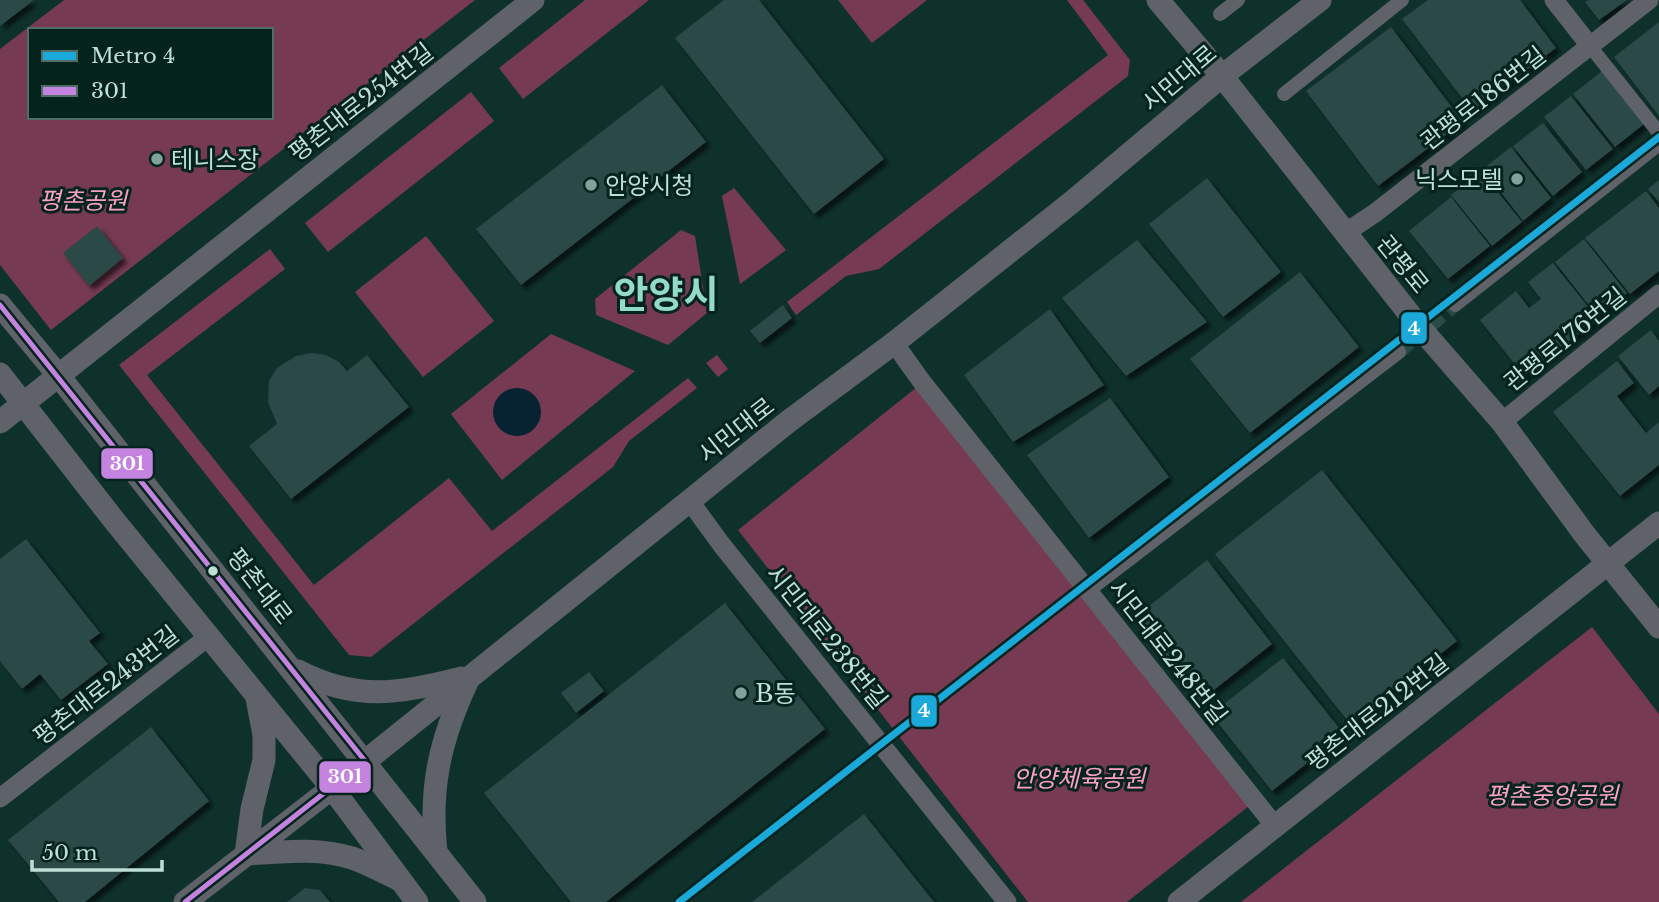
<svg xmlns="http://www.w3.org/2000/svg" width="1659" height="902" font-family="'Libre Baskerville','Noto Sans KR',serif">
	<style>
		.green { fill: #763b52; fill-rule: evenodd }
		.water { fill: #072332 }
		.building { fill: #2c4846; filter: url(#shadow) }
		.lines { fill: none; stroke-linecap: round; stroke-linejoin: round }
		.pedestrian-tunnel { stroke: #294b46; stroke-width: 14; stroke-dasharray: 14 7; stroke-linecap: butt }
		.pedestrian { stroke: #5f6268; stroke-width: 14 }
		.minor { stroke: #5f6268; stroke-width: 19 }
		.tertiary { stroke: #5f6268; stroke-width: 23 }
		.bus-1-casing { stroke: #04231d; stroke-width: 10 }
		.bus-1 { stroke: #c483df; stroke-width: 5 }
		.metro-1-casing { stroke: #04231d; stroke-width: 12 }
		.metro-1 { stroke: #1aa9d8; stroke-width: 7 }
		.poi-dot { fill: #80a29a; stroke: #04231d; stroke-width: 2.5 }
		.bus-dot { fill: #bddfd6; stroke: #04231d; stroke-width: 2.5 }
		.labels { text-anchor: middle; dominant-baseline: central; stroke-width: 6; stroke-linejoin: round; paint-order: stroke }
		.street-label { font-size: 24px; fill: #bddfd6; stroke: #04231d }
		.poi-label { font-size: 24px; fill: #bddfd6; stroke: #04231d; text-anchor: start }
		.park-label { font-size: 24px; font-style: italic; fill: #fea1c0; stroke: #04231d }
		.town-label { font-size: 38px; font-weight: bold; fill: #93daca; stroke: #04231d }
		.line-badge { stroke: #04231d; stroke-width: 2.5 }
		.badge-label { font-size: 19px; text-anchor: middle; font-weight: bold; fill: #fff }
	</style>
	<defs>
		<filter id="shadow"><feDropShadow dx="4.5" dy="4.5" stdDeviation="2" flood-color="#0009"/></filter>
	</defs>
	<rect width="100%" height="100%" fill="#0f312c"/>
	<g class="green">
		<path d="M64,0H475L51,330L0,265V49ZM30,30H271V117H30Z"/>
		<polygon points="585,0 649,0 523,99 499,68"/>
		<polygon points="838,0 927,0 872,43"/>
		<polygon points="1067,0 1083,0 1130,60 1128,76 879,269 846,276 796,315 787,302 1108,55"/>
		<polygon points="471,92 494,121 328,252 305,223"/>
		<polygon points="734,188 786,250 740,284 722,196"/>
		<polygon points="681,230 695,236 707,313 668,345 596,315 595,299"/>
		<polygon points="426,236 494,321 423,377 355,292"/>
		<polygon points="270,249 285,269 147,375 314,585 449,478 492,531 688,378 697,388 629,441 613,467 371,657 349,655 119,365"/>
		<polygon points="551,334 635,371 502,480 451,414"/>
		<polygon points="717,355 728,369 718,377 706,363"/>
		<polygon points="917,387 1249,806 1127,902 1028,902 738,530"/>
		<polygon points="1592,627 1659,714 1659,902 1241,902"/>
	</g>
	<circle class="water" cx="517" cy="412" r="24"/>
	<g class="building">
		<polygon points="0,0 34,0 0,26"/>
		<polygon points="724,0 759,0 884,159 814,214 675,38"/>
		<polygon points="1428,0 1520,0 1556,48 1472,111 1402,19"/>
		<polygon points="1588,0 1627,0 1599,20 1585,2"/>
		<polygon points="1659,22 1659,116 1614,57"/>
		<polygon points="1391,27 1463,122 1378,186 1306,91"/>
		<polygon points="1602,71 1644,124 1615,147 1573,94"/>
		<polygon points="662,85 706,142 521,285 476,229"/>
		<polygon points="1571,96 1613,149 1586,170 1544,117"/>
		<polygon points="1543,123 1582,172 1553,196 1513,146"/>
		<polygon points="1511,147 1551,198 1523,221 1483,169"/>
		<polygon points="1481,171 1522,222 1492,246 1451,195"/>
		<polygon points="1207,178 1281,272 1223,317 1149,224"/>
		<polygon points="1659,180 1659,202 1648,189"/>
		<polygon points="1646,191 1659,208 1659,271 1630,294 1585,238"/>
		<polygon points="1451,197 1490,246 1448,279 1409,231"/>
		<polygon points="97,226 123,258 89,286 63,253"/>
		<polygon points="1584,239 1627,293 1597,316 1555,262"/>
		<polygon points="1137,240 1207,322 1126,376 1062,298"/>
		<polygon points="1553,263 1598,319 1524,376 1480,320 1516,291 1529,308 1541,299 1528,282"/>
		<polygon points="1300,272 1359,347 1250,433 1190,359"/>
		<polygon points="783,305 792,318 760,343 750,331"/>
		<polygon points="1050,309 1104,385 1013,442 964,375"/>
		<polygon points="1651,330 1659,341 1659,386 1649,395 1618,356"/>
		<polygon points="311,353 326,355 339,362 347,371 367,355 409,407 291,499 249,446 277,424 268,402 269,381 277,368 296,356"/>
		<polygon points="1617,361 1634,383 1617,396 1646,433 1659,422 1659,465 1620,496 1553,412"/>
		<polygon points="1110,398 1169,477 1089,538 1027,455"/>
		<polygon points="1322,470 1457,641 1351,725 1215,554"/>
		<polygon points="26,539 100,633 89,641 108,664 61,700 40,674 22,689 0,661 0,559"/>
		<polygon points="1207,560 1272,644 1200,701 1134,618"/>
		<polygon points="725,603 825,729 606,902 571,902 484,793"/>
		<polygon points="1283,658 1344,734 1272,791 1211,714"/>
		<polygon points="589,672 604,691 576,713 561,693"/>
		<polygon points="151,727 209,801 85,902 59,902 8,840"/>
		<polygon points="864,814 934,902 752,902"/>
		<polygon points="305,888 320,890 330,902 287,902"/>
	</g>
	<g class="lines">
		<polyline class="pedestrian-tunnel" points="1399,352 1455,305"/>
		<g class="pedestrian">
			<polyline points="1220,14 1238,0"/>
			<polyline points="1590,46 1659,133"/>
			<polyline points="1284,94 1402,0"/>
			<polyline points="1455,305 1659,144"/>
			<polyline points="1088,591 1399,352"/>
		</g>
		<g class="minor">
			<polyline points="1554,0 1590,46"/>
			<polyline points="1345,233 1375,213 1649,0"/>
			<polyline points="894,343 922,382 1275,826"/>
			<polyline points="1502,422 1659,294"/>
			<polyline points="689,500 721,544 1007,902"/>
			<polyline points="0,798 208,637"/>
		</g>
		<g class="tertiary">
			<polyline points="1158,0 1222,76 1422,330 1502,422 1585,535 1659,627"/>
			<polyline points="0,305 58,375 475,902"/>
			<polyline points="0,374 113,519 332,788 417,902"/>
			<polyline points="0,422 533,0"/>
			<path d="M298,671C355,701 400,694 461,678"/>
			<path d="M257,698L264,735V760L252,809L246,854C281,852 317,847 352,858C367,863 383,872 398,879"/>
			<path d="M436,852C429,788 440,740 467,682"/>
			<polyline points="185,902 332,788 789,421 894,343 1072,202 1222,76 1320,0"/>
			<polyline points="1179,902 1659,523"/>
		</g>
		<g class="bus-1-casing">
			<polyline id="bus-1" points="0,305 365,761 185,902"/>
		</g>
		<use href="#bus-1" class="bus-1"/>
		<g class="metro-1-casing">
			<polyline id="metro-1" points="679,902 1659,137"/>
		</g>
		<use href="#metro-1" class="metro-1"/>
	</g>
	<g class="poi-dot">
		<circle cx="157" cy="159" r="7"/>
		<circle cx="1517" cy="179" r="7"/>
		<circle cx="591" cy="185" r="7"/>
		<circle cx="741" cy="693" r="7"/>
	</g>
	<circle class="bus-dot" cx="213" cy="571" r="6"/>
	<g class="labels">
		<g class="street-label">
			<text transform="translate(1179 78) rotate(-40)">시민대로</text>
			<text transform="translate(1483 98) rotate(-38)">관평로186번길</text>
			<text transform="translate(361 102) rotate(-38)">평촌대로254번길</text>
			<text transform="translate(1403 264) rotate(51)">관평로</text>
			<text transform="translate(1565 339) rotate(-39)">관평로176번길</text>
			<text transform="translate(736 430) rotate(-38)">시민대로</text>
			<text transform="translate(260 586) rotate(52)">평촌대로</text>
			<text transform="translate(827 637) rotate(51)">시민대로238번길</text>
			<text transform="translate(1168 652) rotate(52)">시민대로248번길</text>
			<text transform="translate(106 685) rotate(-38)">평촌대로243번길</text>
			<text transform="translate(1377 712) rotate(-38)">평촌대로212번길</text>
		</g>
		<g class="poi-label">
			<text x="171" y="159">테니스장</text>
			<text x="1503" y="179" text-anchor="end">닉스모텔</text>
			<text x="605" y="185">안양시청</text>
			<text x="755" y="693">B동</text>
		</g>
		<g class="park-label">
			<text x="83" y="200">평촌공원</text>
			<text x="1079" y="778">안양체육공원</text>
			<text x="1552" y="795">평촌중앙공원</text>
		</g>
		<g class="town-label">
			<text x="666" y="294">안양시</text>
		</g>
	</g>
	<g class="line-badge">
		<rect x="1400" y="311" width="28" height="34" rx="7" fill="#1aa9d8"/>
		<rect x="100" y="447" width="54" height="33" rx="7" fill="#c483df"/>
		<rect x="910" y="694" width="28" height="34" rx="7" fill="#1aa9d8"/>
		<rect x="318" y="760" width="54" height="34" rx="7" fill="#c483df"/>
	</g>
	<g class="badge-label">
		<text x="1414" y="335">4</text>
		<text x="127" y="470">301</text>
		<text x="924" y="717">4</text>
		<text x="345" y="783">301</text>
	</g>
	<rect x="28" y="28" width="245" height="91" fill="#04231d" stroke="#4e6e67" stroke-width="2"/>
	<rect x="42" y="51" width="35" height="10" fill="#1aa9d8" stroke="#4e6e67" stroke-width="2"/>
	<text x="91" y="63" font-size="21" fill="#bddfd6">Metro 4</text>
	<rect x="42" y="86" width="35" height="10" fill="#c483df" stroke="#4e6e67" stroke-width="2"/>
	<text x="91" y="98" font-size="21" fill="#bddfd6">301</text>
	<path d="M32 860v10h130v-10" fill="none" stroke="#bddfd6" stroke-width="3.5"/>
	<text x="42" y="860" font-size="21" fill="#bddfd6" stroke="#04231d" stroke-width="5" paint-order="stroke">50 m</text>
</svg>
